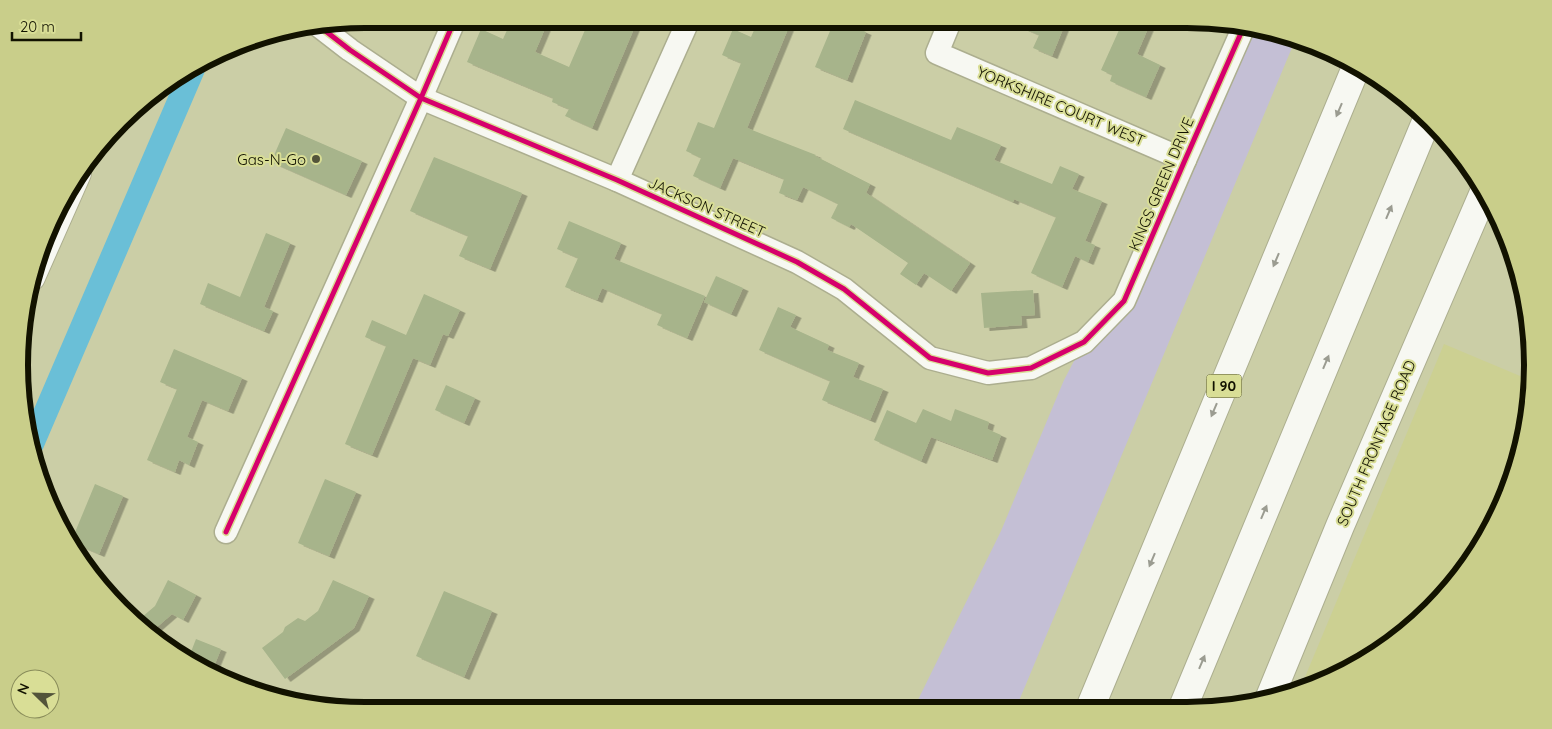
<svg xmlns="http://www.w3.org/2000/svg" width="1552" height="729" font-family="Quicksand,sans-serif">
	<style>
		.built { fill: #ccd092 }
		.green { fill: #c4bfd5 }
		.lines { fill: none; stroke-linecap: round; stroke-linejoin: round }
		.canal { stroke: #6abfd7; stroke-width: 24 }
		.building { fill: #a7b48b; filter: url(#shadow) }
		.minor-casing { stroke: #acae8f; stroke-width: 25 }
		.secondary-casing { stroke: #acae8f; stroke-width: 30 }
		.motorway-casing { stroke: #acae8f; stroke-width: 30 }
		.minor { stroke: #f7f8f2; stroke-width: 22 }
		.secondary { stroke: #f7f8f2; stroke-width: 28 }
		.motorway { stroke: #f7f8f2; stroke-width: 28 }
		.cycleway-casing { stroke: #d9de96; stroke-width: 8 }
		.cycleway { stroke: #d6006c; stroke-width: 5 }
		.oneway { fill: #9b9c91 }
		.poi-dot { fill: #53543a; stroke: #d9de96; stroke-width: 2 }
		.labels { text-anchor: middle; dominant-baseline: central; stroke-width: 4; stroke-linejoin: round; paint-order: stroke }
		.shield { fill: #d9de96; stroke: #4e4f2d; stroke-width: 1 }
		.shield-label { font-size: 14px; font-weight: bold; fill: #121200 }
		.street-label { font-size: 15px; fill: #121200; stroke: #d9de96 }
		.poi-label { font-size: 15px; fill: #121200; stroke: #d9de96; text-anchor: end }
		.rim { fill: none; stroke: #121200; stroke-width: 6 }
	</style>
	<defs>
		<filter id="shadow"><feDropShadow dx="5.5" dy="3" stdDeviation="0" flood-color="#0004"/></filter>
	</defs>
	<rect width="100%" height="100%" fill="#cbcea6"/>
	<polygon class="built" points="1444,344 1532,381 1527,432 1507,497 1462,575 1398,639 1320,684 1300,689"/>
	<polygon class="green" points="1255,25 1296,38 1016,708 914,708 1001,531 1064,380 1084,342 1124,301"/>
	<g class="lines">
		<polyline class="canal" points="32,444 193,69"/>
	</g>
	<g class="building">
		<polygon points="512,19 549,19 535,52 569,67 588,23 605,30 609,19 638,19 592,128 565,116 569,109 552,102 553,98 467,62 481,29 503,39"/>
		<polygon points="759,19 777,19 790,24 747,128 816,155 815,156 870,184 866,193 970,263 951,291 924,273 916,285 900,274 908,263 851,224 849,227 831,218 838,204 803,187 797,200 779,193 784,179 733,158 720,188 693,176 701,158 686,151 698,122 714,128 741,63 722,55 733,29 751,37"/>
		<polygon points="835,19 866,32 847,80 815,67"/>
		<polygon points="1002,19 1067,19 1052,56 1033,48 1039,35"/>
		<polygon points="1124,19 1152,19 1137,54 1160,65 1146,97 1110,81 1112,75 1101,70"/>
		<polygon points="855,100 951,140 957,127 1001,145 994,160 1052,184 1060,166 1079,174 1072,189 1102,201 1085,241 1095,245 1088,262 1075,256 1062,287 1031,273 1056,217 1014,199 1013,202 843,129"/>
		<polygon points="286,128 362,161 346,195 271,162"/>
		<polygon points="434,157 522,193 490,269 459,256 468,236 410,211"/>
		<polygon points="569,221 621,243 614,259 705,296 687,338 657,325 662,314 602,288 597,300 565,287 578,258 557,249"/>
		<polygon points="266,233 290,243 264,307 273,311 264,331 200,304 208,283 240,297"/>
		<polygon points="716,276 743,288 731,314 704,302"/>
		<polygon points="1033,290 1035,315 1021,316 1022,325 984,328 981,293"/>
		<polygon points="424,294 460,310 448,336 443,334 430,365 413,358 372,455 345,444 386,346 365,337 372,320 406,335"/>
		<polygon points="778,307 796,315 790,327 829,345 827,350 859,363 853,377 883,389 870,420 822,400 830,381 759,350"/>
		<polygon points="174,349 242,378 228,411 202,400 187,437 198,442 189,465 179,460 175,472 147,460 177,389 160,382"/>
		<polygon points="446,385 475,398 464,423 435,410"/>
		<polygon points="923,409 951,421 955,409 989,422 987,429 1001,435 992,460 931,437 921,461 874,440 887,410 916,423"/>
		<polygon points="325,479 356,492 329,556 298,543"/>
		<polygon points="95,484 123,496 99,554 71,542"/>
		<polygon points="168,580 196,595 183,620 172,614 150,633 135,623 155,606"/>
		<polygon points="333,580 369,596 354,628 285,679 262,648 283,632 285,627 298,618 305,621 318,611"/>
		<polygon points="444,591 492,611 464,677 416,656"/>
		<polygon points="196,639 221,649 212,671 189,657"/>
	</g>
	<g class="lines">
		<g class="minor-casing">
			<g id="minor">
				<polyline points="951,19 937,53 1185,160"/>
				<polyline points="319,26 350,50 421,98 617,180 797,262 844,289 930,358 988,373 1031,368 1084,342 1124,301 1185,160 1245,24"/>
				<polyline points="617,180 689,19"/>
				<polyline points="226,532 421,98 455,19"/>
			</g>
		</g>
		<g class="secondary-casing">
			<g id="secondary">
				<polyline points="31,277 77,173"/>
				<polyline points="1270,697 1340,526 1485,190"/>
			</g>
		</g>
		<g class="motorway-casing">
			<g id="motorway">
				<polyline points="1183,707 1428,117"/>
				<polyline points="1090,708 1357,65"/>
			</g>
		</g>
		<use href="#minor" class="minor"/>
		<use href="#secondary" class="secondary"/>
		<use href="#motorway" class="motorway"/>
		<g class="cycleway-casing">
			<g id="cycleway">
				<polyline points="319,26 350,50 421,98 617,180 797,262 844,289 930,358 988,373 1031,368 1084,342 1124,301 1185,160 1245,24"/>
				<polyline points="226,532 421,98 455,19"/>
			</g>
		</g>
		<use href="#cycleway" class="cycleway"/>
	</g>
	<defs><path id="oneway-solid" d="M-6-.8H1V-3.2L6.5 0L1 3.2V.8H-6Z" transform="scale(1.25)"/></defs>
	<g class="oneway">
		<use href="#oneway-solid" transform="translate(1339 110) rotate(113)"/>
		<use href="#oneway-solid" transform="translate(1389 212) rotate(-67)"/>
		<use href="#oneway-solid" transform="translate(1276 260) rotate(113)"/>
		<use href="#oneway-solid" transform="translate(1326 362) rotate(-67)"/>
		<use href="#oneway-solid" transform="translate(1214 410) rotate(113)"/>
		<use href="#oneway-solid" transform="translate(1264 512) rotate(-67)"/>
		<use href="#oneway-solid" transform="translate(1152 560) rotate(113)"/>
		<use href="#oneway-solid" transform="translate(1202 662) rotate(-67)"/>
	</g>
	<circle class="poi-dot" cx="316" cy="159" r="5"/>
	<g class="labels">
		<rect class="shield" x="1206.5" y="374.5" width="35" height="23" rx="4"/>
		<g class="shield-label">
			<text x="1224" y="386">I 90</text>
		</g>
		<g class="street-label">
			<text transform="translate(1061 106) rotate(23)">YORKSHIRE COURT WEST</text>
			<text transform="translate(1161 184) rotate(-67)">KINGS GREEN DRIVE</text>
			<text transform="translate(707 207) rotate(24)">JACKSON STREET</text>
			<text transform="translate(1376 443) rotate(-67)">SOUTH FRONTAGE ROAD</text>
		</g>
		<g class="poi-label">
			<text x="306" y="159">Gas-N-Go</text>
		</g>
	</g>
	<path d="M0 0H1552V729H0ZM365 28H1187A337 337 0 0 1 1524 365V365A337 337 0 0 1 1187 702H365A337 337 0 0 1 28 365V365A337 337 0 0 1 365 28Z" fill="#c9ce8a" fill-rule="evenodd"/>
	<path class="rim" d="M365 28H1187A337 337 0 0 1 1524 365V365A337 337 0 0 1 1187 702H365A337 337 0 0 1 28 365V365A337 337 0 0 1 365 28Z"/>
	<g transform="translate(35 694) rotate(293)"><circle r="24" fill="#d9de96" stroke="#898c5a"/>
	<path d="M0-4L9 19L0 12L-9 19Z" fill="#53543a"/>
	<text y="-8" font-size="14" font-weight="bold" text-anchor="middle" fill="#121200">N</text>
	</g>
	<path d="M12 32v8h69v-8" fill="none" stroke="#121200" stroke-width="2.5"/>
	<text x="20" y="32" font-size="15" fill="#121200" stroke="#d9de96" stroke-width="4" paint-order="stroke">20 m</text>
</svg>
